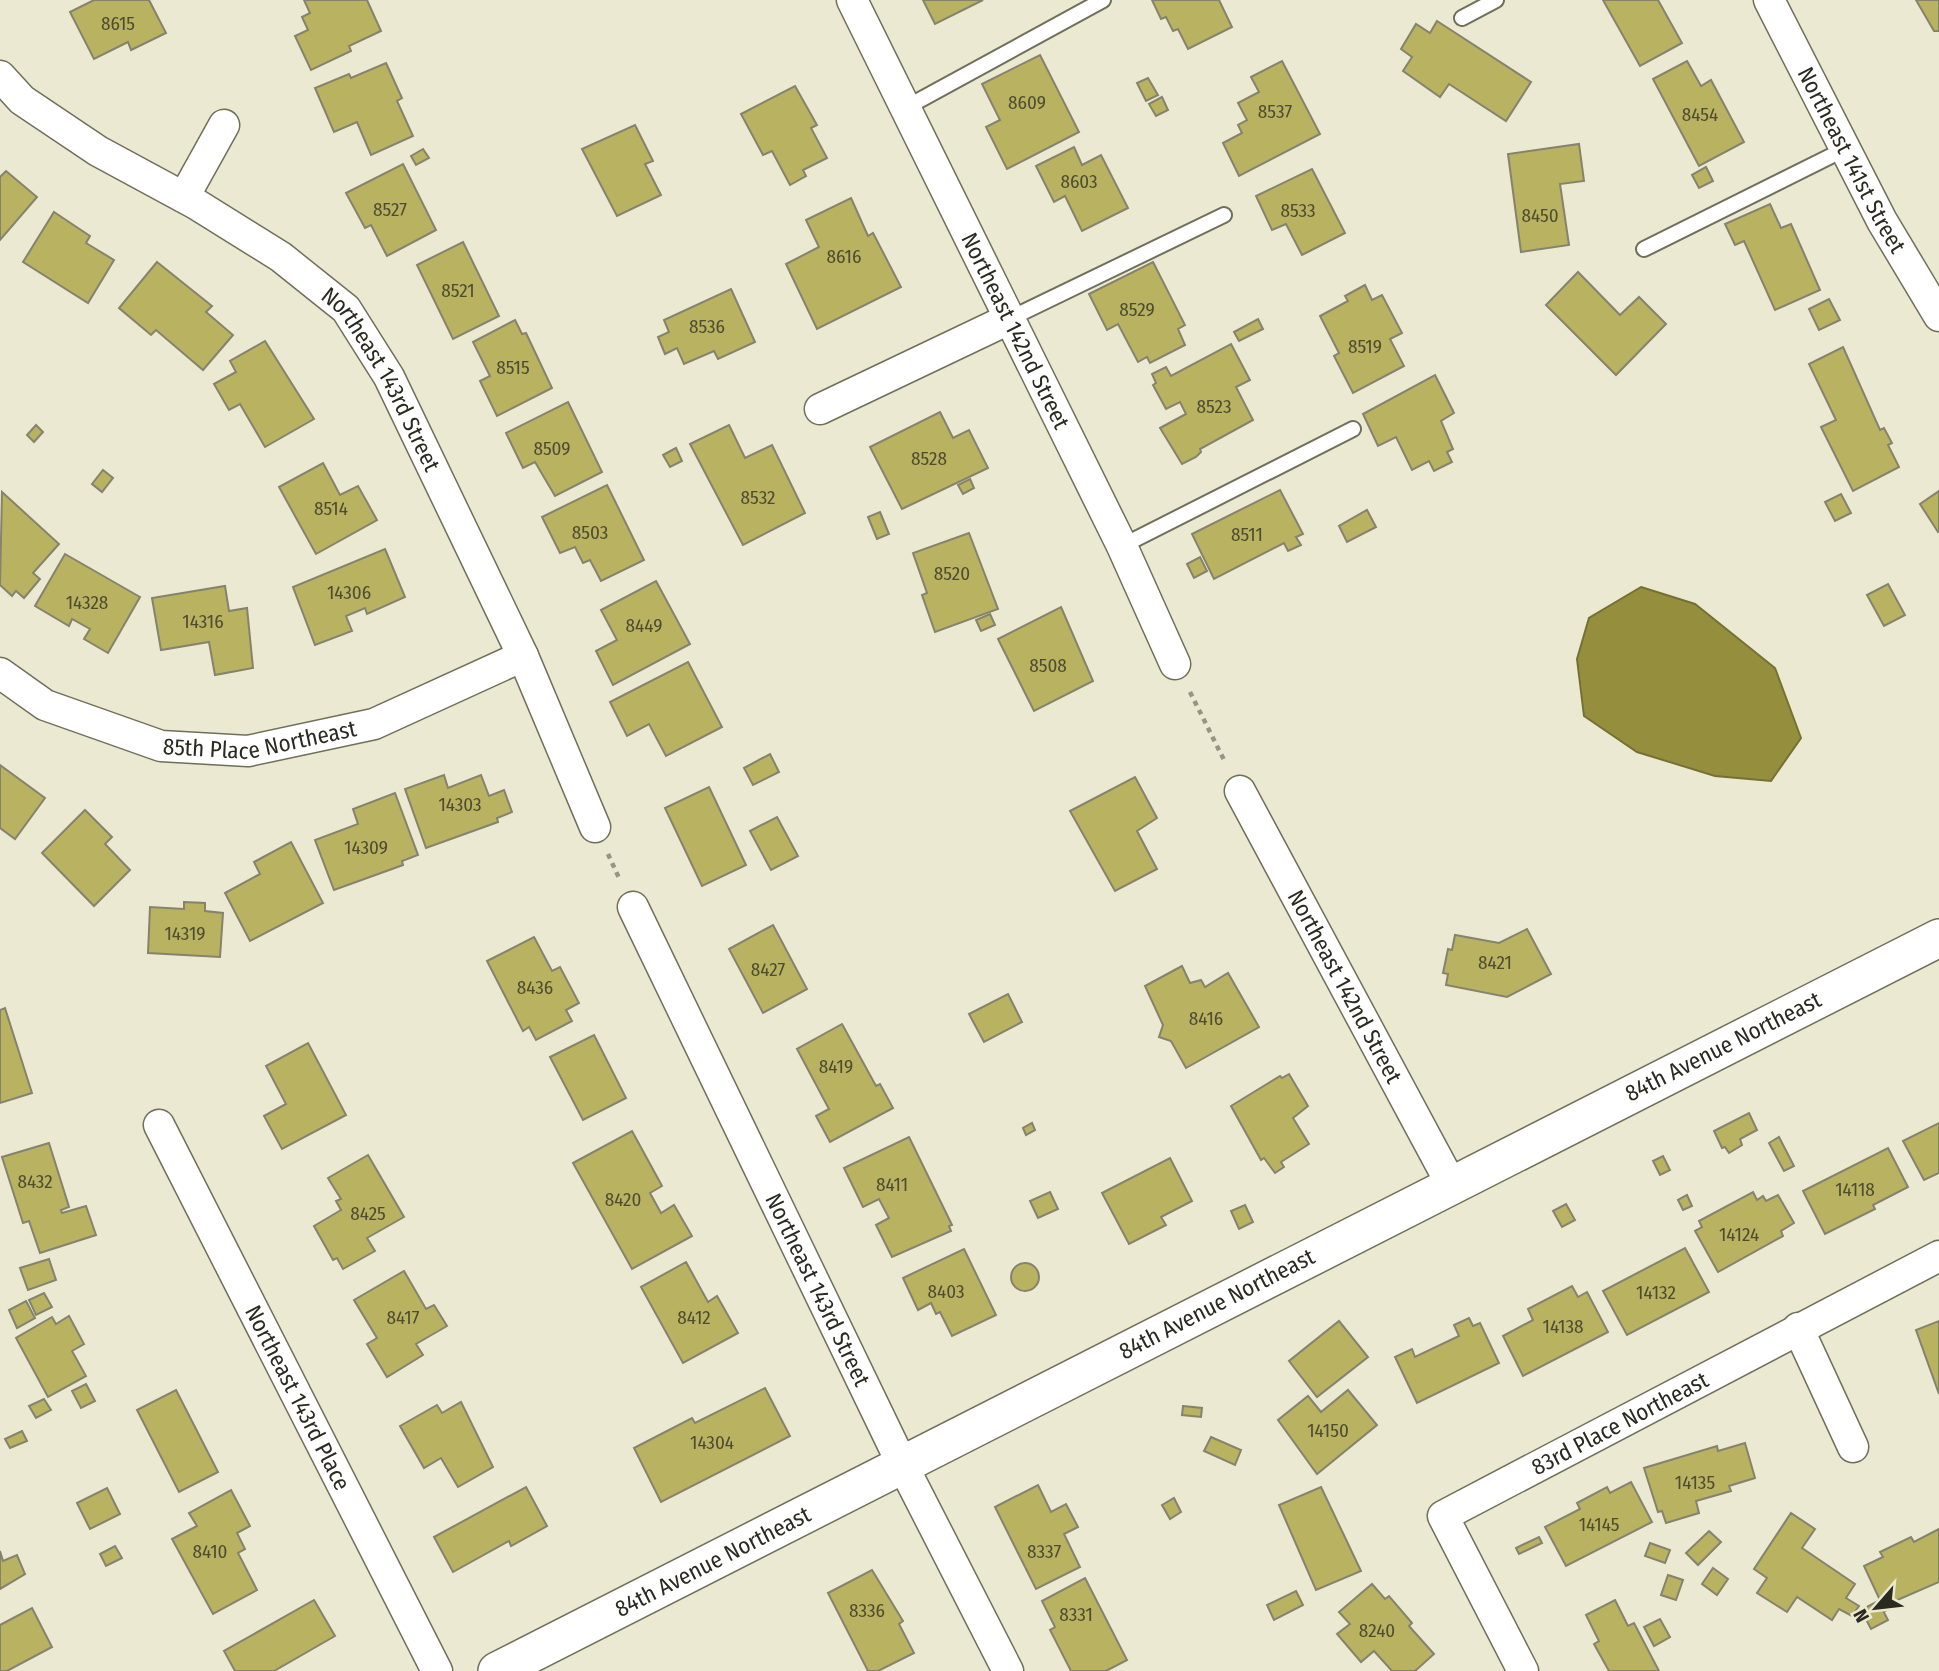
<svg xmlns="http://www.w3.org/2000/svg" width="1939" height="1671" font-family="'Fira Sans Condensed',sans-serif">
	<style>
		.water { fill: #958f3d; stroke: #757135; stroke-width: 2 }
		.building { fill: #b9b261; stroke: #85836e; stroke-width: 2 }
		.lines { fill: none; stroke-linecap: round; stroke-linejoin: round }
		.service-casing { stroke: #706f5a; stroke-width: 18 }
		.minor-casing { stroke: #706f5a; stroke-width: 33 }
		.tertiary-casing { stroke: #706f5a; stroke-width: 40 }
		.path { stroke: #969584; stroke-width: 4.5; stroke-dasharray: 5 5; stroke-linecap: butt }
		.service { stroke: #fff; stroke-width: 14 }
		.minor { stroke: #fff; stroke-width: 30 }
		.tertiary { stroke: #fff; stroke-width: 37 }
		.labels { text-anchor: middle; dominant-baseline: central; stroke-width: 5; stroke-linejoin: round; paint-order: stroke }
		.number-label { font-size: 19px; fill: #4e4c31 }
		.street-label { font-size: 23px; fill: #2b2a21; stroke: #ebe9d2 }
	</style>
	<rect width="100%" height="100%" fill="#ebe9d2"/>
	<polygon class="water" points="1641,587 1695,604 1775,668 1801,738 1771,781 1715,776 1637,752 1584,716 1577,659 1589,618"/>
	<g class="building">
		<polygon points="94,0 149,0 166,33 131,50 128,42 94,59 70,12"/>
		<polygon points="304,0 367,0 381,31 349,46 351,51 311,70 295,36 308,30 302,17 310,13"/>
		<polygon points="923,0 983,0 935,24"/>
		<polygon points="1152,0 1219,0 1232,27 1188,49 1178,29 1173,31 1166,17 1161,19"/>
		<polygon points="1603,0 1658,0 1682,43 1640,66"/>
		<polygon points="1916,0 1939,0 1939,31 1934,31"/>
		<polygon points="1437,21 1531,82 1506,121 1449,84 1440,97 1403,71 1412,57 1401,49 1416,24 1430,33"/>
		<polygon points="1040,55 1079,132 1007,169 986,127 1000,120 982,84"/>
		<polygon points="1282,61 1320,134 1239,176 1223,143 1242,133 1238,125 1247,120 1238,103 1259,92 1251,77"/>
		<polygon points="1687,61 1701,86 1711,80 1744,142 1699,166 1653,79"/>
		<polygon points="386,63 402,98 397,101 413,136 371,155 357,122 334,132 315,88 349,74 351,78"/>
		<polygon points="1148,78 1158,95 1146,101 1137,83"/>
		<polygon points="795,86 817,125 811,128 827,158 803,170 806,176 790,185 772,151 763,155 741,114"/>
		<polygon points="1162,97 1168,110 1156,116 1149,104"/>
		<polygon points="635,125 653,161 645,164 661,195 617,216 582,149"/>
		<polygon points="1579,144 1584,181 1560,184 1569,245 1521,252 1508,154"/>
		<polygon points="1074,147 1082,165 1101,155 1128,208 1082,231 1065,196 1054,202 1036,166"/>
		<polygon points="423,149 429,158 416,165 411,156"/>
		<polygon points="403,164 436,230 387,256 371,225 365,228 346,193"/>
		<polygon points="1706,167 1713,181 1699,188 1692,175"/>
		<polygon points="1312,169 1345,233 1302,255 1286,224 1272,230 1256,196"/>
		<polygon points="6,171 37,197 0,240 0,177"/>
		<polygon points="851,198 868,236 873,233 901,287 817,329 786,264 819,247 806,220"/>
		<polygon points="1770,204 1781,228 1791,224 1820,290 1775,310 1744,241 1735,245 1725,224"/>
		<polygon points="54,212 90,236 86,243 114,260 88,303 23,262"/>
		<polygon points="463,242 499,316 453,339 417,265"/>
		<polygon points="157,262 212,306 206,312 233,335 203,370 156,330 151,335 119,308"/>
		<polygon points="1153,262 1185,325 1178,329 1185,345 1150,363 1147,357 1138,362 1118,324 1107,330 1089,294"/>
		<polygon points="1578,272 1620,315 1639,297 1666,324 1616,375 1546,305"/>
		<polygon points="1365,285 1372,300 1382,295 1402,333 1390,339 1404,366 1353,393 1334,356 1339,353 1320,316 1348,301 1345,296"/>
		<polygon points="731,289 755,342 718,359 714,351 684,364 677,348 665,354 658,337 669,332 664,320"/>
		<polygon points="1829,299 1840,320 1819,330 1809,309"/>
		<polygon points="1258,319 1263,329 1239,341 1234,332"/>
		<polygon points="515,320 522,334 526,333 552,388 497,416 480,381 490,376 473,342"/>
		<polygon points="265,341 314,419 265,447 240,404 229,410 214,384 236,372 230,361"/>
		<polygon points="1231,344 1250,380 1236,387 1253,420 1200,449 1201,452 1196,457 1182,464 1160,428 1186,414 1180,402 1166,409 1153,385 1156,383 1152,374 1166,367 1171,376"/>
		<polygon points="1843,347 1880,430 1884,428 1892,443 1888,445 1899,467 1853,491 1821,427 1836,420 1809,364"/>
		<polygon points="1435,375 1454,413 1441,421 1453,449 1447,452 1452,462 1434,471 1429,461 1412,470 1396,437 1378,446 1363,414"/>
		<polygon points="568,402 602,472 555,496 535,462 523,468 506,433"/>
		<polygon points="940,412 953,438 969,430 988,468 902,509 870,447"/>
		<polygon points="36,425 43,432 34,442 27,435"/>
		<polygon points="729,425 745,458 772,445 805,513 743,545 690,444"/>
		<polygon points="676,448 682,461 670,467 663,455"/>
		<polygon points="323,463 340,495 358,486 377,520 316,554 279,487"/>
		<polygon points="103,470 113,478 102,492 92,484"/>
		<polygon points="970,479 974,488 963,494 958,485"/>
		<polygon points="607,485 644,560 601,581 590,560 583,563 575,547 560,553 542,517"/>
		<polygon points="1280,490 1303,534 1296,537 1301,545 1288,551 1284,543 1214,579 1192,534"/>
		<polygon points="1939,491 1939,531 1938,532 1920,504"/>
		<polygon points="2,492 59,544 33,573 40,579 24,598 16,591 12,596 0,585"/>
		<polygon points="1841,494 1851,513 1835,521 1825,502"/>
		<polygon points="1367,510 1376,527 1347,542 1339,526"/>
		<polygon points="880,512 889,534 877,539 868,517"/>
		<polygon points="969,533 998,609 935,632 922,595 927,593 913,553"/>
		<polygon points="385,549 405,597 367,614 365,608 346,616 352,631 315,645 293,587"/>
		<polygon points="65,554 140,597 108,653 84,639 90,629 72,619 69,626 35,606"/>
		<polygon points="1200,557 1207,571 1194,578 1187,564"/>
		<polygon points="656,581 690,644 613,685 596,651 617,640 601,610"/>
		<polygon points="1888,584 1905,615 1884,626 1867,595"/>
		<polygon points="225,586 229,611 247,608 253,668 215,675 209,642 161,650 152,598"/>
		<polygon points="1061,607 1093,681 1034,711 998,639"/>
		<polygon points="990,614 995,625 981,631 976,620"/>
		<polygon points="688,662 722,727 666,756 649,724 627,736 610,702"/>
		<polygon points="770,754 779,772 753,785 744,768"/>
		<polygon points="0,765 45,798 15,839 0,828"/>
		<polygon points="444,775 448,788 481,775 489,796 504,790 512,812 497,818 498,822 426,848 405,789"/>
		<polygon points="1135,777 1157,818 1137,831 1157,869 1115,891 1070,811"/>
		<polygon points="709,787 746,865 702,886 665,808"/>
		<polygon points="395,793 418,855 402,861 403,865 334,890 315,840 358,824 353,809"/>
		<polygon points="85,810 112,837 105,844 130,870 94,906 42,853"/>
		<polygon points="777,817 798,856 771,870 750,831"/>
		<polygon points="291,842 323,903 250,941 225,893 260,874 254,862"/>
		<polygon points="184,902 205,903 205,911 223,913 220,957 148,953 150,907 184,909"/>
		<polygon points="773,925 807,989 763,1013 729,949"/>
		<polygon points="1527,929 1551,974 1507,997 1446,985 1448,974 1443,973 1448,949 1452,950 1455,935 1499,943"/>
		<polygon points="534,937 552,971 560,967 579,1003 566,1010 572,1021 536,1040 529,1027 523,1031 487,961"/>
		<polygon points="1182,966 1190,983 1201,980 1205,987 1228,973 1259,1027 1186,1068 1171,1041 1159,1037 1163,1025 1145,986"/>
		<polygon points="1008,994 1022,1022 984,1042 969,1014"/>
		<polygon points="5,1008 32,1093 0,1103 0,1010"/>
		<polygon points="842,1024 876,1086 880,1084 893,1108 830,1142 816,1116 829,1109 797,1049"/>
		<polygon points="594,1035 626,1098 583,1120 550,1057"/>
		<polygon points="308,1043 346,1115 282,1149 264,1116 286,1104 266,1066"/>
		<polygon points="1289,1074 1308,1106 1293,1118 1309,1144 1281,1162 1284,1167 1275,1173 1264,1158 1261,1160 1231,1106 1280,1076 1282,1078"/>
		<polygon points="1749,1113 1757,1130 1740,1139 1742,1145 1729,1153 1725,1147 1722,1148 1714,1131"/>
		<polygon points="1032,1123 1035,1130 1026,1135 1023,1128"/>
		<polygon points="1939,1123 1939,1173 1924,1180 1903,1141"/>
		<polygon points="632,1131 662,1186 650,1193 661,1213 674,1205 692,1236 632,1269 573,1163"/>
		<polygon points="909,1137 952,1225 949,1226 951,1231 892,1257 876,1225 889,1218 879,1199 863,1207 844,1168"/>
		<polygon points="1779,1137 1794,1166 1784,1171 1769,1143"/>
		<polygon points="49,1143 69,1207 61,1210 62,1213 86,1206 96,1235 40,1253 29,1221 23,1223 2,1157"/>
		<polygon points="1888,1148 1908,1187 1873,1205 1875,1209 1825,1234 1803,1191"/>
		<polygon points="368,1155 404,1217 367,1238 375,1251 343,1269 337,1258 333,1260 314,1226 341,1210 336,1201 341,1199 328,1178"/>
		<polygon points="1663,1156 1670,1170 1660,1175 1653,1161"/>
		<polygon points="1170,1158 1192,1201 1161,1217 1166,1225 1129,1244 1102,1193"/>
		<polygon points="1050,1192 1058,1209 1038,1218 1030,1201"/>
		<polygon points="1753,1192 1757,1200 1763,1196 1766,1201 1778,1195 1794,1223 1781,1231 1783,1236 1718,1272 1695,1231 1702,1227 1699,1221"/>
		<polygon points="1687,1195 1692,1206 1683,1210 1678,1200"/>
		<polygon points="1566,1204 1575,1220 1562,1227 1553,1211"/>
		<polygon points="1245,1205 1253,1222 1239,1229 1231,1211"/>
		<polygon points="1685,1248 1709,1292 1627,1335 1603,1291"/>
		<polygon points="964,1249 996,1315 952,1336 940,1312 936,1314 931,1303 918,1310 903,1278"/>
		<polygon points="49,1259 56,1280 28,1290 20,1268"/>
		<polygon points="686,1262 708,1302 717,1296 738,1333 683,1363 641,1287"/>
		<circle cx="1025" cy="1277" r="14"/>
		<polygon points="404,1271 426,1309 434,1305 447,1326 416,1344 423,1355 387,1377 367,1344 377,1338 354,1300"/>
		<polygon points="1572,1286 1578,1297 1587,1292 1608,1332 1523,1376 1503,1336 1533,1320 1528,1309"/>
		<polygon points="44,1293 52,1307 36,1315 29,1300"/>
		<polygon points="26,1301 35,1318 17,1328 9,1310"/>
		<polygon points="69,1316 84,1344 72,1351 86,1376 48,1397 16,1338 52,1317 56,1324"/>
		<polygon points="1469,1318 1473,1326 1480,1323 1499,1363 1417,1403 1395,1357 1412,1349 1415,1357 1459,1336 1454,1325"/>
		<polygon points="1339,1321 1368,1357 1317,1397 1289,1361"/>
		<polygon points="1939,1321 1939,1394 1916,1330"/>
		<polygon points="86,1384 95,1401 81,1408 72,1391"/>
		<polygon points="765,1388 790,1436 661,1502 634,1448 692,1418 695,1423"/>
		<polygon points="176,1390 218,1472 179,1492 137,1410"/>
		<polygon points="1348,1390 1377,1425 1317,1474 1278,1420 1308,1396 1321,1412"/>
		<polygon points="44,1399 51,1410 36,1418 29,1406"/>
		<polygon points="461,1402 493,1467 458,1487 441,1458 424,1468 400,1426 437,1405 442,1413"/>
		<polygon points="1183,1406 1202,1408 1201,1417 1182,1415"/>
		<polygon points="22,1431 27,1441 10,1448 5,1439"/>
		<polygon points="1211,1437 1241,1450 1235,1465 1204,1451"/>
		<polygon points="1745,1443 1755,1478 1729,1486 1731,1491 1696,1501 1699,1513 1666,1523 1662,1511 1658,1512 1644,1468 1717,1446 1718,1451"/>
		<polygon points="1631,1482 1652,1522 1566,1566 1545,1527 1580,1509 1577,1503 1607,1487 1610,1493"/>
		<polygon points="1038,1485 1051,1512 1066,1504 1078,1527 1064,1534 1080,1567 1036,1589 995,1507"/>
		<polygon points="526,1487 547,1526 511,1546 509,1541 453,1572 434,1537"/>
		<polygon points="1321,1487 1361,1571 1316,1590 1279,1505"/>
		<polygon points="107,1488 120,1514 90,1529 77,1503"/>
		<polygon points="231,1490 250,1526 237,1533 245,1549 238,1553 257,1590 213,1614 172,1539 197,1526 189,1513"/>
		<polygon points="1174,1498 1181,1512 1170,1519 1162,1505"/>
		<polygon points="1791,1513 1815,1529 1802,1548 1855,1584 1846,1598 1859,1606 1852,1616 1839,1609 1832,1620 1797,1597 1787,1612 1757,1593 1767,1578 1754,1569"/>
		<polygon points="1939,1529 1939,1582 1895,1601 1897,1605 1885,1611 1864,1566 1883,1557 1880,1552 1911,1537 1914,1542"/>
		<polygon points="1709,1531 1721,1542 1698,1565 1686,1553"/>
		<polygon points="1539,1537 1542,1543 1519,1554 1516,1548"/>
		<polygon points="1650,1543 1670,1550 1665,1563 1645,1556"/>
		<polygon points="115,1546 122,1558 106,1566 100,1554"/>
		<polygon points="0,1551 3,1561 17,1555 25,1574 0,1589"/>
		<polygon points="1713,1568 1728,1579 1717,1595 1702,1584"/>
		<polygon points="872,1570 903,1621 899,1624 914,1653 878,1671 868,1671 828,1593"/>
		<polygon points="1668,1575 1683,1580 1676,1600 1661,1595"/>
		<polygon points="1085,1578 1127,1660 1106,1671 1071,1671 1050,1630 1055,1627 1042,1601"/>
		<polygon points="1372,1584 1385,1599 1389,1596 1412,1623 1409,1626 1434,1654 1415,1671 1392,1671 1374,1651 1361,1662 1337,1634 1350,1624 1339,1612"/>
		<polygon points="1296,1591 1303,1605 1274,1620 1267,1605"/>
		<polygon points="314,1600 335,1636 274,1671 235,1671 224,1651"/>
		<polygon points="1615,1600 1628,1626 1634,1623 1659,1671 1609,1671 1594,1644 1599,1641 1586,1615"/>
		<polygon points="1878,1601 1888,1620 1871,1629 1861,1610"/>
		<polygon points="32,1608 52,1647 7,1671 0,1671 0,1625"/>
		<polygon points="1660,1619 1670,1637 1654,1646 1644,1627"/>
	</g>
	<g class="lines">
		<g class="service-casing">
			<g id="service">
				<polyline points="1462,18 1496,0"/>
				<polyline points="907,107 1103,0"/>
				<polyline points="1644,249 1845,149"/>
				<polyline points="1009,319 1224,215"/>
				<polyline points="1122,546 1353,429"/>
			</g>
		</g>
		<g class="minor-casing">
			<g id="minor">
				<path id="s1" d="M852,0L1122,546L1175,664"/>
				<path id="s2" d="M1769,0L1882,221L1939,316"/>
				<path id="s3" d="M0,76L22,100L98,151L196,204L281,257L346,309L389,377L523,656L595,827"/>
				<polyline points="184,197 224,125"/>
				<polyline points="820,409 1009,319"/>
				<path id="s4" d="M0,673L45,705L161,746L248,751L374,724L523,656"/>
				<path id="s5" d="M1240,791L1450,1182"/>
				<path id="s6" d="M633,907L903,1466L1008,1671"/>
				<path id="s7" d="M159,1125L437,1671"/>
				<polyline points="1798,1328 1853,1447"/>
				<path id="s8" d="M1523,1671L1443,1516L1939,1256"/>
			</g>
		</g>
		<g class="tertiary-casing">
			<g id="tertiary">
				<path id="s9" d="M497,1671C979,1427 1457,1178 1939,938"/>
			</g>
		</g>
		<g class="path">
			<polyline points="1190,692 1225,762"/>
			<polyline points="608,854 619,878"/>
		</g>
		<use href="#service" class="service"/>
		<use href="#minor" class="minor"/>
		<use href="#tertiary" class="tertiary"/>
	</g>
	<g class="labels">
		<g class="number-label">
			<text x="118" y="23">8615</text>
			<text x="1027" y="102">8609</text>
			<text x="1275" y="111">8537</text>
			<text x="1700" y="114">8454</text>
			<text x="1079" y="181">8603</text>
			<text x="390" y="209">8527</text>
			<text x="1298" y="210">8533</text>
			<text x="1540" y="215">8450</text>
			<text x="844" y="256">8616</text>
			<text x="458" y="290">8521</text>
			<text x="1137" y="309">8529</text>
			<text x="707" y="326">8536</text>
			<text x="1365" y="346">8519</text>
			<text x="513" y="367">8515</text>
			<text x="1214" y="406">8523</text>
			<text x="552" y="448">8509</text>
			<text x="929" y="458">8528</text>
			<text x="758" y="497">8532</text>
			<text x="331" y="508">8514</text>
			<text x="590" y="532">8503</text>
			<text x="1247" y="534">8511</text>
			<text x="952" y="573">8520</text>
			<text x="349" y="592">14306</text>
			<text x="87" y="602">14328</text>
			<text x="203" y="621">14316</text>
			<text x="644" y="625">8449</text>
			<text x="1048" y="665">8508</text>
			<text x="460" y="804">14303</text>
			<text x="366" y="847">14309</text>
			<text x="185" y="933">14319</text>
			<text x="1495" y="962">8421</text>
			<text x="768" y="969">8427</text>
			<text x="535" y="987">8436</text>
			<text x="1206" y="1018">8416</text>
			<text x="836" y="1066">8419</text>
			<text x="35" y="1181">8432</text>
			<text x="892" y="1184">8411</text>
			<text x="1855" y="1189">14118</text>
			<text x="623" y="1199">8420</text>
			<text x="368" y="1213">8425</text>
			<text x="1739" y="1234">14124</text>
			<text x="946" y="1291">8403</text>
			<text x="1656" y="1292">14132</text>
			<text x="403" y="1317">8417</text>
			<text x="694" y="1317">8412</text>
			<text x="1563" y="1326">14138</text>
			<text x="1328" y="1430">14150</text>
			<text x="712" y="1442">14304</text>
			<text x="1695" y="1482">14135</text>
			<text x="1599" y="1524">14145</text>
			<text x="210" y="1551">8410</text>
			<text x="1044" y="1551">8337</text>
			<text x="867" y="1610">8336</text>
			<text x="1076" y="1614">8331</text>
			<text x="1377" y="1630">8240</text>
		</g>
		<g class="street-label">
			<text stroke="none"><textPath href="#s2" startOffset="180">Northeast 141st Street</textPath></text>
			<text stroke="none"><textPath href="#s1" startOffset="369">Northeast 142nd Street</textPath></text>
			<text stroke="none"><textPath href="#s3" startOffset="497">Northeast 143rd Street</textPath></text>
			<text stroke="none"><textPath href="#s4" startOffset="278">85th Place Northeast</textPath></text>
			<text stroke="none"><textPath href="#s5" startOffset="222">Northeast 142nd Street</textPath></text>
			<text stroke="none"><textPath href="#s9" startOffset="1376">84th Avenue Northeast</textPath></text>
			<text stroke="none"><textPath href="#s6" startOffset="425">Northeast 143rd Street</textPath></text>
			<text stroke="none"><textPath href="#s9" startOffset="808">84th Avenue Northeast</textPath></text>
			<text stroke="none"><textPath href="#s7" startOffset="306">Northeast 143rd Place</textPath></text>
			<text stroke="none"><textPath href="#s8" startOffset="374">83rd Place Northeast</textPath></text>
			<text stroke="none"><textPath href="#s9" startOffset="242">84th Avenue Northeast</textPath></text>
		</g>
	</g>
	<g transform="translate(1876 1608) rotate(242)" stroke="#ebe9d2" stroke-width="5" paint-order="stroke">
	<path d="M0-5L12 26L0 18L-12 26Z" fill="#2b2a21"/>
	<text y="-10" font-size="19" font-weight="bold" text-anchor="middle" fill="#2b2a21">N</text>
	</g>
</svg>
